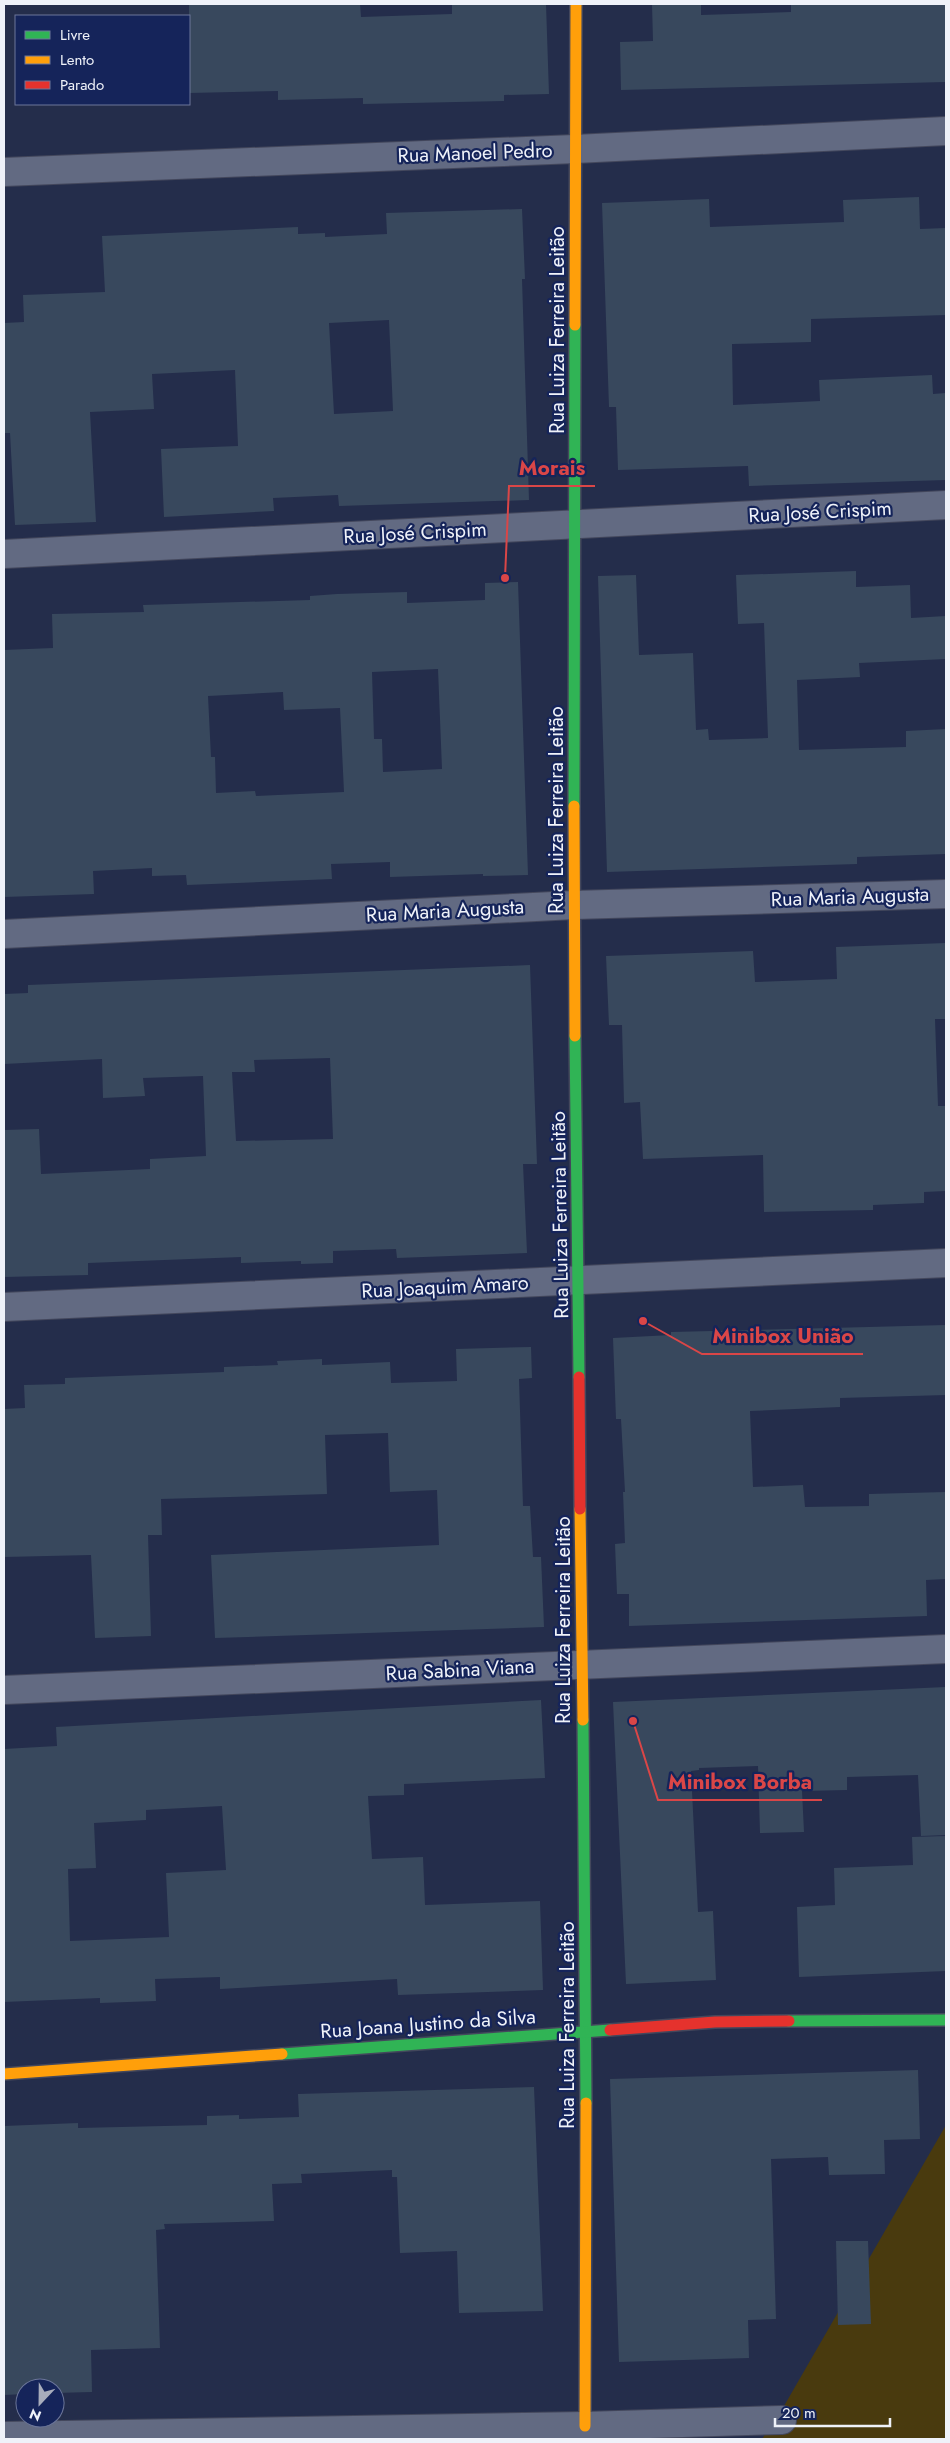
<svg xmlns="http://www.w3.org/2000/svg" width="950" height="2443" font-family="Jost,sans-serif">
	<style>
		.green { fill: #493a0e }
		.building { fill: #38485d; fill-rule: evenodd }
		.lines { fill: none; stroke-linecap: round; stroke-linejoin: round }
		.street-casing { stroke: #43475c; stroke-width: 30 }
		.fast-casing { stroke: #43475c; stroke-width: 14 }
		.slow-casing { stroke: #43475c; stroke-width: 14 }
		.jam-casing { stroke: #43475c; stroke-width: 14 }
		.street { stroke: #626a82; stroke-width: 28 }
		.fast { stroke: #30b455; stroke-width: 11 }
		.slow { stroke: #ff9f0a; stroke-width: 11 }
		.jam { stroke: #e5322d; stroke-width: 11 }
		.labels { text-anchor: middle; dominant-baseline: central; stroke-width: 4.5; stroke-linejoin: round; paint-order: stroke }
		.street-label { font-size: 20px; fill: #eff2f9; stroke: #15245a }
		.leader { fill: none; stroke: #da4647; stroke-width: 2 }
		.callout-dot { fill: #da4647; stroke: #15245a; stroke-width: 2 }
		.callout-label { font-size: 21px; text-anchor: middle; font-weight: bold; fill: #da4647; stroke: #15245a; stroke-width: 4.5; stroke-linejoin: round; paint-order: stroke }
	</style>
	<rect width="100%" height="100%" fill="#242d4b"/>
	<polygon class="green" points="946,2125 946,2439 762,2439 784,2406"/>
	<g class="building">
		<polygon points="189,4 360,4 361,17 452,14 452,4 546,4 549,94 504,95 504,101 363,104 363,98 278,100 278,91 189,93"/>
		<polygon points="652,4 701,4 701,15 791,12 791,4 946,4 946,82 621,90 620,42 653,41"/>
		<polygon points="919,197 920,229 946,228 946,315 811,319 811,342 732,344 733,405 820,401 819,380 932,375 933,394 946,393 946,480 749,486 748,466 618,470 616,407 609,407 602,203 709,199 710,227 844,222 843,200"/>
		<path d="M522,209L525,279H522L529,500L339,506L338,495L273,498L274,511L164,517L161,449L238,446L235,370L152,374L154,409L90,412L96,522L15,525L10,433H4V323L24,322L23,295L105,292L102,236L298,227V234L325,233V237L387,234L386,213ZM389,320L393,411L334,414L329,323Z"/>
		<polygon points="856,571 856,587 910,585 911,618 946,616 946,659 859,663 860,677 797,680 799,750 906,747 906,731 946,729 946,854 857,857 857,864 607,872 598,576 636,575 639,655 693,653 696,730 708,729 709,740 768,738 764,623 738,624 736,575"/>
		<path d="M518,582L528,875L483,876V874L390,877V862L331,864L332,879L187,885L186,875L152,876V868L93,871L94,894L4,897V650L53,648L52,614L144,612L143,605L310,600V596L337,594L407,592V603L485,600V583ZM438,669L442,769L383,772L382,739H374L372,672ZM283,692L284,710L340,708L344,792L256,796L255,791L216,793L215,757H211L208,696Z"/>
		<polygon points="946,943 946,1019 935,1019 938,1106 946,1106 946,1191 924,1192 924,1203 873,1205 873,1210 764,1212 763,1155 643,1159 640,1102 624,1103 622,1025 609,1025 606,956 753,951 755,982 837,979 836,947"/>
		<path d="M530,965L537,1164H523L527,1253L397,1258L396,1249L333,1251V1263L301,1264V1261L241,1263V1257L88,1263V1275L4,1277V1130L39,1129L41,1174L150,1169V1159L206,1156L203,1076L143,1078L145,1096L103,1098L102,1059L4,1064V994L28,993V985ZM330,1058L333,1139L236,1141L232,1072H255L254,1060Z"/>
		<polygon points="946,1325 946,1395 840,1398 840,1407 750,1411 753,1487 803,1485 805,1507 869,1506 869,1494 946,1492 946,1579 926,1580 927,1616 629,1626 629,1594 617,1594 615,1544 625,1543 623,1492 625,1492 621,1419 616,1419 613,1338 671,1335 671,1332"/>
		<polygon points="531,1347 532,1378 519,1379 523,1506 530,1506 533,1557 541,1557 544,1627 215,1638 211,1555 439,1545 437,1490 390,1492 388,1433 325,1435 327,1494 161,1499 162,1535 148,1535 151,1636 95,1638 91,1555 4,1557 4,1409 25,1408 24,1385 65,1384 65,1378 224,1372 224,1367 278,1365 277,1361 322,1359 322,1365 390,1362 391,1383 457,1381 456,1349"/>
		<polygon points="946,1687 946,1835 921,1836 918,1775 847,1777 847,1790 802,1791 804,1832 760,1833 758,1766 699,1768 699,1770 691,1771 698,1912 713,1911 716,1980 626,1984 613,1702"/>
		<path d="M541,1700L545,1778L404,1784V1795L368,1796L372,1859L423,1857L425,1905L540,1901L543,1990L398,1995L397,1979L220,1989V1977L155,1979L156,2001L100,2003V1998L4,2002V1749L57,1746L56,1727ZM222,1806L226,1870L166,1873L169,1937L70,1941L68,1869L96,1868L94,1823L146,1820V1810Z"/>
		<polygon points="946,1836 946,1971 799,1977 797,1907 835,1905 834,1868 913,1865 912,1837"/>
		<polygon points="918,2070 920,2139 884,2140 885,2174 829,2175 828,2157 771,2159 776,2319 748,2320 749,2358 619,2362 610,2079"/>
		<polygon points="534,2087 543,2311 459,2313 457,2251 400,2253 397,2177 392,2177 392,2170 301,2174 302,2183 272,2184 274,2221 164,2224 165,2229 156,2230 160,2348 91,2350 92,2392 55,2393 55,2388 25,2388 25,2394 4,2395 4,2126 78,2123 78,2128 207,2125 207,2116 239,2115 239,2119 299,2117 298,2094"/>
		<polygon points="836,2241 868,2241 871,2324 838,2325"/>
	</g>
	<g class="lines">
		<g class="street-casing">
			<g id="street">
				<polyline points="4,172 575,149 946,131"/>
				<polyline points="4,554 946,505"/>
				<polyline points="4,934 574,905 946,894"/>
				<polyline points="4,1307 946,1263"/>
				<polyline points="4,1690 946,1649"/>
				<polyline points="4,2436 585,2426 782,2420"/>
			</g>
		</g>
		<g class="fast-casing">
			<g id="fast">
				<polyline points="574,806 575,325"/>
				<polyline points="575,1036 579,1377"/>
				<polyline points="583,1720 586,2103"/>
				<polyline points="789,2021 946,2020"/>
				<polyline points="282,2054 610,2030"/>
			</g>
		</g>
		<g class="slow-casing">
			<g id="slow">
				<polyline points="575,325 576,4"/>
				<polyline points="574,806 575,1036"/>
				<polyline points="580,1509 583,1720"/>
				<polyline points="4,2074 282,2054"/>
				<polyline points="585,2426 586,2103"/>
			</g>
		</g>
		<g class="jam-casing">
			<g id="jam">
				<polyline points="579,1377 580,1509"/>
				<polyline points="610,2030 715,2022 789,2021"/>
			</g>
		</g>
		<use href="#street" class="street"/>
		<use href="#fast" class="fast"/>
		<use href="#slow" class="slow"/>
		<use href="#jam" class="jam"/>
	</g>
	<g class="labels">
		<g class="street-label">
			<text transform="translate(475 153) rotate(-2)">Rua Manoel Pedro</text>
			<text transform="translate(557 330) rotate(-90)">Rua Luiza Ferreira Leitão</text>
			<text transform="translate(820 512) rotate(-3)">Rua José Crispim</text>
			<text transform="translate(415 533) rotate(-3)">Rua José Crispim</text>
			<text transform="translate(556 810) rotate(-90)">Rua Luiza Ferreira Leitão</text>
			<text transform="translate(850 897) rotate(-2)">Rua Maria Augusta</text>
			<text transform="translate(445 911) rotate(-3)">Rua Maria Augusta</text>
			<text transform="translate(560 1215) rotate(-91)">Rua Luiza Ferreira Leitão</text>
			<text transform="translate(445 1287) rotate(-3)">Rua Joaquim Amaro</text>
			<text transform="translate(563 1620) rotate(-90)">Rua Luiza Ferreira Leitão</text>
			<text transform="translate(460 1670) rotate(-3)">Rua Sabina Viana</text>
			<text transform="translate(428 2024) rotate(-4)">Rua Joana Justino da Silva</text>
			<text transform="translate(567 2025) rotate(-90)">Rua Luiza Ferreira Leitão</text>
		</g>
	</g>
	<path class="leader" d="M505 578L509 486H595M643 1321L702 1354H863M633 1721L658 1800H822"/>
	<g class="callout-dot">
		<circle cx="505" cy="578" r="5"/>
		<circle cx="643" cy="1321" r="5"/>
		<circle cx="633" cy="1721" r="5"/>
	</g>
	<g class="callout-label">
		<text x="552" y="475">Morais</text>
		<text x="783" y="1343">Minibox União</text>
		<text x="740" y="1789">Minibox Borba</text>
	</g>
	<rect width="950" height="2443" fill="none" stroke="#eff2f9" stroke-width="10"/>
	<rect x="15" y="15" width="175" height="90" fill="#15245a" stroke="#6c769a"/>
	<rect x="25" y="31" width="25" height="8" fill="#30b455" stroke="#6c769a"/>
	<text x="60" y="40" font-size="15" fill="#eff2f9">Livre</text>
	<rect x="25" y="56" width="25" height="8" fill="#ff9f0a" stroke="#6c769a"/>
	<text x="60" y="65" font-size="15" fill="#eff2f9">Lento</text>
	<rect x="25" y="81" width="25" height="8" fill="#e5322d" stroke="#6c769a"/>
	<text x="60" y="90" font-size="15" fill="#eff2f9">Parado</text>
	<g transform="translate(40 2403) rotate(202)"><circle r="24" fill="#15245a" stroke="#6c769a"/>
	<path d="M0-4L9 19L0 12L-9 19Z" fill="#a8adbc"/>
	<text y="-8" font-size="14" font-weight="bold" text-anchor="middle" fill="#eff2f9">N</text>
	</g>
	<path d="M775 2418v8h115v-8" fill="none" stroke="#eff2f9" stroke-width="2.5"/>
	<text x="782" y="2418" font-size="15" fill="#eff2f9" stroke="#15245a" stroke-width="4" paint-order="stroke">20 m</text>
</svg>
